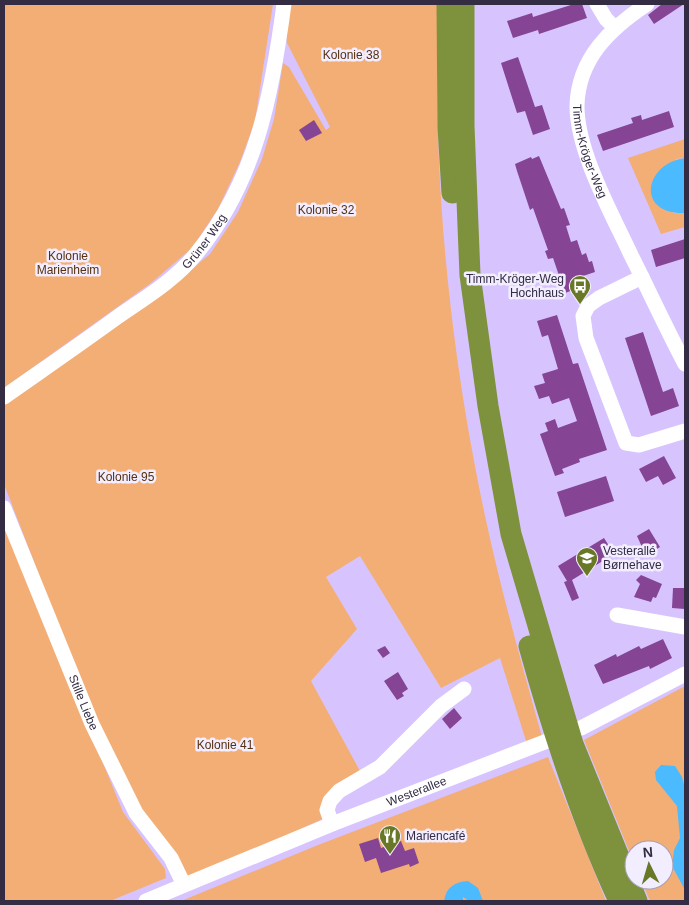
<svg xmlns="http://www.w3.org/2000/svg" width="689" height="905" font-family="Helvetica,sans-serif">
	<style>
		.green { fill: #f3ae75 }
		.water { fill: #4cbaff }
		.building { fill: #854494 }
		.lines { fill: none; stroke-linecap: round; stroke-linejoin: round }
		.minor { stroke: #fff; stroke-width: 15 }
		.highway { stroke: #7e913d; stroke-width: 21 }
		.labels { text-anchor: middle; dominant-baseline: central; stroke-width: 5; stroke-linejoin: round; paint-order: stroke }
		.park-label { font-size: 12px; fill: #553111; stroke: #f2edff }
		.street-label { font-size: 12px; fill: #342c43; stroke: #f2edff }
		.poi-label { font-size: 12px; fill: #342c43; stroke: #f2edff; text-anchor: start }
	</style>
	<rect width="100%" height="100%" fill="#d7c4fe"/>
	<g class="green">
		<polygon points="4,4 273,4 255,121 240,162 218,209 192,248 151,283 4,388"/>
		<path d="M289,4H438C433,159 446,314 475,466C492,558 517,647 542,737L527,744L500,658L441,688L360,556L326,577L357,629L311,681L360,771L327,817L186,881L138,810L94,718L4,484V405L157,298L210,254L238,212L262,159L274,119L283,63L289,67L326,130L330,127L287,43L285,30Z"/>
		<polygon points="685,139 685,158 676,159 673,213 685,213 685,227 661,234 628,158"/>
		<polygon points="4,520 123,812 165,869 166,878 110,901 4,901"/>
		<polygon points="685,686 685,901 650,901 641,880 664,880 664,850 634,850 634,863 584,740"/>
		<polygon points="548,757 606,901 181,901 318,845"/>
	</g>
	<g class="water">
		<path d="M685,158V213C636,215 643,164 685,158Z"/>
		<polygon points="661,765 675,766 682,777 685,789 685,890 672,866 674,850 680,838 677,806 656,780 655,772"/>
		<path d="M468,881L478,888L483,901H469L463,897V901H444C446,887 455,882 468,881Z"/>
	</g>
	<g class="building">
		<polygon points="574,4 582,4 587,18 539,34 538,30 513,38 507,21 532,13 533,17"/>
		<polygon points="662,4 684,4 654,24 648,15"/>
		<polygon points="518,57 535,107 542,105 550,129 533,135 525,111 517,113 501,63"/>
		<polygon points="669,111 674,127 603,151 597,135 633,123 631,118 641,115 642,120"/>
		<polygon points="314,120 322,133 306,141 299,130"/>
		<polygon points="539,156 561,209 564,208 570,225 566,226 571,242 577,240 582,255 586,253 589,262 592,261 595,272 583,276 585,283 572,287 573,290 565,293 553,258 548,259 545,251 548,250 533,208 530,210 517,171 515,164 531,157 532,159"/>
		<polygon points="685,239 685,258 656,267 651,250"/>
		<polygon points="557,315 573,364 578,363 607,450 579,459 580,462 562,469 564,473 555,476 540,434 548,431 545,423 555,419 558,428 577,421 569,398 552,404 549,396 539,399 534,386 545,383 542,374 558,369 548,335 542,337 537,321"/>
		<polygon points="643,332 663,392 673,388 679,406 651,416 625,338"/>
		<polygon points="664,456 676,478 663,485 658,476 646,482 639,469"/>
		<polygon points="606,476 614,501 565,517 557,492"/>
		<polygon points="649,529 660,547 646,556 637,536"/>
		<polygon points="604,538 614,554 572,580 579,598 572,601 564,582 567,581 558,566"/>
		<polygon points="641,575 662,584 656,598 653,597 651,602 634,597 640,584 636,580"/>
		<polygon points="673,588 685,588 685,609 672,608"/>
		<polygon points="663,639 672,658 650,669 649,666 603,684 594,665 616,654 617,657 639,646 641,649"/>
		<polygon points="385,646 390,653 383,658 377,650"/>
		<polygon points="398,672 408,689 402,693 404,696 397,700 384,681"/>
		<polygon points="454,708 462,718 450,729 442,719"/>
		<polygon points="378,838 381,848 401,841 405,851 414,848 419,863 410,867 409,864 381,873 376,858 365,862 359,844"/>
	</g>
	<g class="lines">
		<g class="minor">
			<polyline points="597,4 606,19 614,27"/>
			<path id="s1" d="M647,4C611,28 578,58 577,106C577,152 612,214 631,255C649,291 666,328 685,364"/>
			<polyline points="642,277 599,298 588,306 583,316 586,338 626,443 639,445 685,431"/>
			<path id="s2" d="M4,397C41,371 79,345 116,318C143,299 174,281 196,254C256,181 272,95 284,4"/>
			<path id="s3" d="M4,508L92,724L136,813L171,858L184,885"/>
			<polyline points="617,615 685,627"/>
			<polyline points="332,824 327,810 330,801 339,791 380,767 441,706 464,689"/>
			<path id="s4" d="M146,901L332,824L581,728L685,674"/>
		</g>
		<g class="highway">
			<polyline points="447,4 448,127 452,193"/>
			<polyline points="464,4 464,126 470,275 488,406 511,534 573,744 637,901"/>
			<path d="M529,646C553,733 581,819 619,901"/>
		</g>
	</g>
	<defs>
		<g id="bus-pin" transform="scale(1.125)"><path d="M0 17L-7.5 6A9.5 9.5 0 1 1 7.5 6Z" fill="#687826" stroke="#f2edff"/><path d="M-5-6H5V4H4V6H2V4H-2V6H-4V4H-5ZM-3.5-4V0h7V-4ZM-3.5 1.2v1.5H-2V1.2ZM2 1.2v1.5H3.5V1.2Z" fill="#fff"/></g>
		<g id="school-pin" transform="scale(1.125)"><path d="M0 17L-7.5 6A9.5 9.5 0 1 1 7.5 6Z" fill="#687826" stroke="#f2edff"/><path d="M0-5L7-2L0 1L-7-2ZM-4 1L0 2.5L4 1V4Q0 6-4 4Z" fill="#fff"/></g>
		<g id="restaurant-pin" transform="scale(1.125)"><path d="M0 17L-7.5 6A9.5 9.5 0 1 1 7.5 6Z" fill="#687826" stroke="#f2edff"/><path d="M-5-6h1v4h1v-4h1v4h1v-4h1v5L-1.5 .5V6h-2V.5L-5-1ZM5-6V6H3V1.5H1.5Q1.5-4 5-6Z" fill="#fff"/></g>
	</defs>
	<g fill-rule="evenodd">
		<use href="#bus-pin" x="580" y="286"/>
		<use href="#school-pin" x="587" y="558"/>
		<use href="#restaurant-pin" x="390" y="836"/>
	</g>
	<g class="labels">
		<g class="park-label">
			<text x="351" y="55">Kolonie 38</text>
			<text x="326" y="210">Kolonie 32</text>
			<text x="68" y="256">Kolonie<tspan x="68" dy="14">Marienheim</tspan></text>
			<text x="126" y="477">Kolonie 95</text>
			<text x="225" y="745">Kolonie 41</text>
		</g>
		<g class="street-label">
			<text stroke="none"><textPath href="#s1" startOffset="176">Timm-Kröger-Weg</textPath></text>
			<text stroke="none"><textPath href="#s2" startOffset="255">Grüner Weg</textPath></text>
			<text stroke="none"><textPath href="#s3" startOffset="210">Stille Liebe</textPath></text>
			<text stroke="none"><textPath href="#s4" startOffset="292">Westerallee</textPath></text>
		</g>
		<g class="poi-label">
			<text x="564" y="279" text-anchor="end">Timm-Kröger-Weg<tspan x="564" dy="14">Hochhaus</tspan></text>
			<text x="603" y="551">Vesterallé<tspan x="603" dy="14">Børnehave</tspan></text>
			<text x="406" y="836">Mariencafé</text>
		</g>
	</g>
	<rect width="689" height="905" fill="none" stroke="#342c43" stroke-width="10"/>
	<g transform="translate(649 865) rotate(355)"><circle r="24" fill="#f2edff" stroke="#a6a0b4"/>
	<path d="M0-4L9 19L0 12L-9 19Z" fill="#687826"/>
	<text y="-8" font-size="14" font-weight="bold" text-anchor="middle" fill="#342c43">N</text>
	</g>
</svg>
